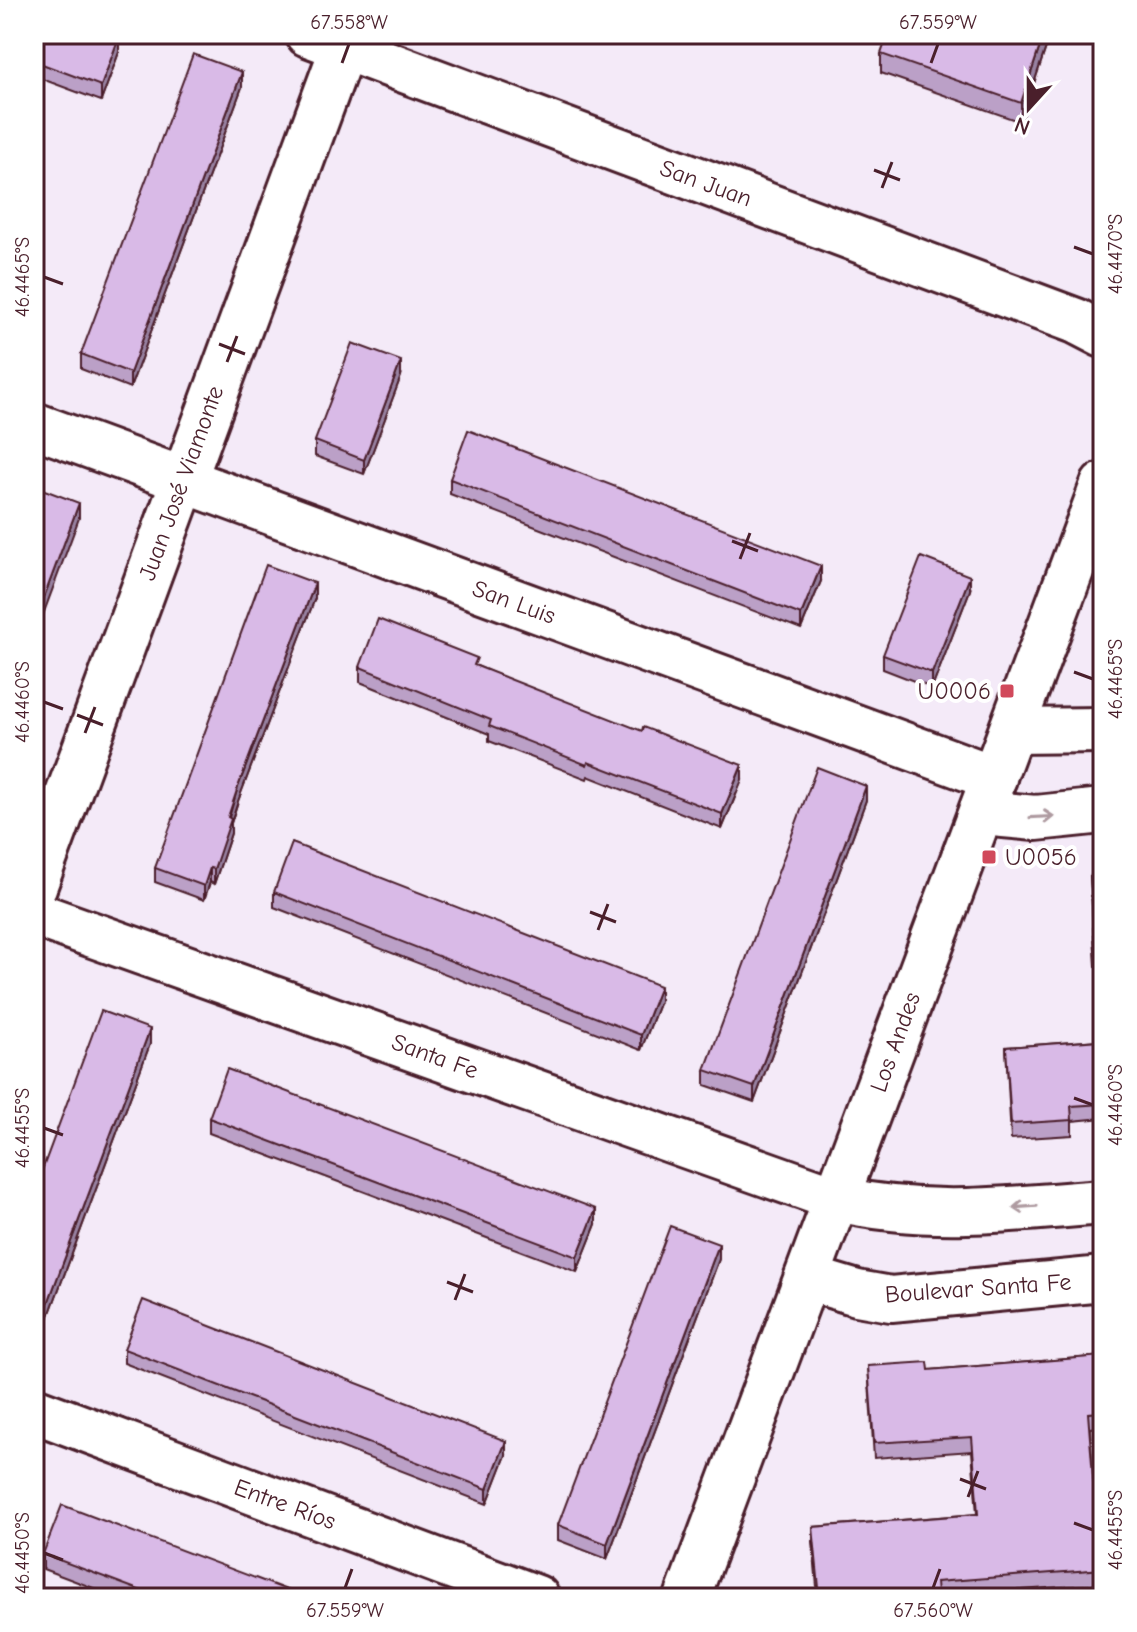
<svg xmlns="http://www.w3.org/2000/svg" width="1137" height="1632" font-family="'Comic Neue',sans-serif">
	<style>
		.lines { fill: none; stroke-linecap: round; stroke-linejoin: round }
		.street-casing { stroke: #4a1f2b; stroke-width: 50 }
		.secondary-casing { stroke: #4a1f2b; stroke-width: 50 }
		.street { stroke: #fff; stroke-width: 44 }
		.secondary { stroke: #fff; stroke-width: 44 }
		.wall { fill: #bba0c7; stroke: #4a1f2b; stroke-width: 2 }
		.shaded-wall { fill: #9882a2; stroke: #4a1f2b; stroke-width: 2 }
		.building { fill: #d9bae7; stroke: #4a1f2b; stroke-width: 2 }
		.oneway { stroke: #ae9aa0 }
		.ticks { fill: none; stroke: #4a1f2b; stroke-width: 3 }
		.poi-dot { fill: #d1495b; stroke: #fff; stroke-width: 3 }
		.labels { text-anchor: middle; dominant-baseline: central; stroke-width: 8; stroke-linejoin: round; paint-order: stroke }
		.street-label { font-size: 24px; fill: #4a1f2b; stroke: #fff }
		.poi-label { font-size: 24px; fill: #4a1f2b; stroke: #fff; text-anchor: end }
		.neatline { fill: none; stroke: #4a1f2b; stroke-width: 3 }
		.ticks-label { font-size: 20px; text-anchor: middle; fill: #4a1f2b }
	</style>
	<rect width="100%" height="100%" fill="#f4eaf8"/>
	<filter id="ink" filterUnits="userSpaceOnUse"><feTurbulence type="fractalNoise" baseFrequency=".0125" numOctaves="2"/><feDisplacementMap in="SourceGraphic" scale="16" xChannelSelector="R" yChannelSelector="G"/><feConvolveMatrix kernelMatrix="1 2 1 2 8 2 1 2 1" color-interpolation-filters="sRGB"/></filter>
	<g filter="url(#ink)">
		<g class="lines">
			<g class="street-casing">
				<g id="street">
					<polyline points="308,34 1076,321 1103,335"/>
					<polyline points="34,425 994,778"/>
					<polyline points="1012,731 1103,730"/>
					<polyline points="981,813 1036,818 1103,811"/>
					<polyline points="34,887 348,34"/>
					<path d="M34,914L837,1199C930,1220 1009,1209 1103,1202"/>
					<polyline points="807,1278 857,1293 891,1299 1103,1279"/>
					<polyline points="687,1598 1103,485"/>
				</g>
			</g>
			<g class="secondary-casing">
				<polyline id="secondary" points="34,1410 537,1598"/>
			</g>
			<use href="#street" class="street"/>
			<use href="#secondary" class="secondary"/>
		</g>
		<g class="wall">
			<polygon points="34,34 119,52 101,101 34,76"/>
			<polygon points="1046,34 1046,47 1021,122 881,73 881,54"/>
			<polygon points="242,87 130,388 81,369 81,354"/>
			<polygon points="401,376 364,474 315,456 315,441"/>
			<polygon points="450,479 821,581 801,629 450,494"/>
			<polygon points="970,590 932,688 883,669 883,655"/>
			<polygon points="315,598 238,801 231,823 231,833 214,884 210,882 204,900 155,882 155,868"/>
			<polygon points="477,666 742,780 722,829 588,776 587,779 489,741 489,734 360,682 360,667"/>
			<polygon points="866,800 754,1102 705,1085 705,1070"/>
			<polygon points="1103,875 1103,966 1096,966 1090,876"/>
			<polygon points="274,892 660,1001 641,1050 274,907"/>
			<polygon points="1103,1027 1103,1118 1072,1121 1072,1135 1011,1139 1006,1047 1098,1040 1098,1028"/>
			<polygon points="150,1044 38,1345 34,1343 34,1192"/>
			<polygon points="209,1118 596,1224 577,1272 209,1133"/>
			<polygon points="719,1259 607,1559 558,1540 558,1525"/>
			<polygon points="124,1349 506,1455 487,1504 124,1363"/>
			<polygon points="1103,1356 1103,1427 1090,1428 1096,1514 1103,1514 1103,1584 937,1596 937,1598 818,1598 813,1542 813,1527 977,1514 972,1451 874,1458 868,1366 929,1370"/>
			<polygon points="43,1554 308,1598 120,1598 43,1569"/>
		</g>
		<g class="shaded-wall">
			<polygon points="1044,34 1046,34 1046,47 1021,122 1021,103"/>
			<polygon points="119,37 119,52 101,101 101,86"/>
			<polygon points="242,72 242,87 130,388 130,373"/>
			<polygon points="401,361 401,376 364,474 364,460"/>
			<polygon points="79,503 79,518 34,639 34,624"/>
			<polygon points="821,566 821,581 801,629 801,615"/>
			<polygon points="970,576 970,590 932,688 932,673"/>
			<polygon points="315,583 315,598 238,801 231,823 231,833 214,884 214,869 238,787"/>
			<polygon points="742,765 742,780 722,829 722,814"/>
			<polygon points="866,786 866,800 754,1102 754,1087"/>
			<polygon points="210,868 210,882 204,900 204,886"/>
			<polygon points="660,986 660,1001 641,1050 641,1035"/>
			<polygon points="150,1029 150,1044 38,1345 38,1330"/>
			<polygon points="596,1209 596,1224 577,1272 577,1257"/>
			<polygon points="719,1244 719,1259 607,1559 607,1544"/>
			<polygon points="506,1441 506,1455 487,1504 487,1489"/>
		</g>
		<g class="building">
			<polygon points="34,34 111,34 119,37 101,86 34,61"/>
			<polygon points="888,34 1044,34 1021,103 881,54"/>
			<polygon points="193,54 242,72 130,373 81,354"/>
			<polygon points="352,343 401,361 364,460 315,441"/>
			<polygon points="468,430 821,566 801,615 450,479"/>
			<polygon points="34,486 79,503 34,624"/>
			<polygon points="921,557 970,576 932,673 883,655"/>
			<polygon points="266,565 315,583 238,787 228,817 231,819 214,869 210,868 204,886 155,868"/>
			<polygon points="378,619 477,658 474,665 642,731 643,727 742,765 722,814 588,762 587,765 489,726 491,720 360,667"/>
			<polygon points="817,767 866,786 754,1087 705,1070"/>
			<polygon points="292,843 660,986 641,1035 274,892"/>
			<polygon points="1103,875 1103,951 1096,952 1090,876"/>
			<polygon points="101,1011 150,1029 38,1330 34,1329 34,1192"/>
			<polygon points="1103,1027 1103,1104 1071,1106 1072,1120 1011,1124 1006,1047 1099,1040 1098,1028"/>
			<polygon points="227,1069 596,1209 577,1257 209,1118"/>
			<polygon points="670,1226 719,1244 607,1544 558,1525"/>
			<polygon points="143,1300 506,1441 487,1489 124,1349"/>
			<polygon points="1103,1356 1103,1412 1088,1413 1096,1514 1103,1514 1103,1569 936,1582 937,1594 887,1598 820,1598 813,1527 978,1514 972,1437 874,1443 868,1366 928,1362 929,1370"/>
			<polygon points="62,1505 308,1598 160,1598 43,1554"/>
		</g>
		<defs><path id="oneway-shaft" d="M-6 0H5M1.5-3L5.5 0L1.5 3" fill="none" stroke-width="1.6" stroke-linecap="round" stroke-linejoin="round" transform="scale(2)"/></defs>
		<g class="oneway">
			<use href="#oneway-shaft" transform="translate(1042 817) rotate(-3)"/>
			<use href="#oneway-shaft" transform="translate(1025 1207) rotate(176)"/>
		</g>
	</g>
	<path class="ticks" d="M342,63L349,44M931,63L938,44M874,170L900,180M882,188L892,162M1074,247L1093,254M44,277L63,284M219,344L245,354M227,362L237,336M732,541L758,551M740,559L750,533M1074,672L1093,679M44,702L63,709M77,715L103,725M85,733L95,707M590,912L616,922M598,930L608,904M1074,1098L1093,1105M44,1128L63,1135M447,1282L473,1292M455,1300L465,1274M960,1479L986,1489M968,1497L978,1471M1074,1523L1093,1530M44,1553L63,1560M345,1588L352,1569M933,1588L940,1569"/>
	<g class="poi-dot">
		<rect x="999" y="683" width="16" height="16" rx="4"/>
		<rect x="981" y="849" width="16" height="16" rx="4"/>
	</g>
	<g class="labels">
		<g class="street-label">
			<text transform="translate(706 183) rotate(20)">San Juan</text>
			<text transform="translate(181 483) rotate(-70)">Juan José Viamonte</text>
			<text transform="translate(514 602) rotate(20)">San Luis</text>
			<text transform="translate(895 1042) rotate(-70)">Los Andes</text>
			<text transform="translate(435 1056) rotate(20)">Santa Fe</text>
			<text transform="translate(978 1288) rotate(-4)">Boulevar Santa Fe</text>
			<text transform="translate(285 1504) rotate(20)">Entre Ríos</text>
		</g>
		<g class="poi-label">
			<text x="991" y="691">U0006</text>
			<text x="1005" y="857" text-anchor="start">U0056</text>
		</g>
	</g>
	<rect width="1137" height="1632" fill="none" stroke="#fff" stroke-width="88"/>
	<g transform="translate(1029 108) rotate(201)" stroke="#ffffff" stroke-width="6" paint-order="stroke">
	<path d="M0-6L14 30L0 20L-14 30Z" fill="#4a1f2b"/>
	<text y="-12" font-size="22" font-weight="bold" text-anchor="middle" fill="#4a1f2b">N</text>
	</g>
	<rect x="44" y="44" width="1049" height="1544" class="neatline"/>
	<g class="ticks-label">
		<text x="349" y="29">67.558°W</text>
		<text x="938" y="29">67.559°W</text>
		<text transform="translate(1115 254) rotate(-90)" y="7">46.4470°S</text>
		<text transform="translate(22 277) rotate(-90)" y="7">46.4465°S</text>
		<text transform="translate(1115 679) rotate(-90)" y="7">46.4465°S</text>
		<text transform="translate(22 702) rotate(-90)" y="7">46.4460°S</text>
		<text transform="translate(1115 1105) rotate(-90)" y="7">46.4460°S</text>
		<text transform="translate(22 1128) rotate(-90)" y="7">46.4455°S</text>
		<text transform="translate(1115 1530) rotate(-90)" y="7">46.4455°S</text>
		<text transform="translate(22 1553) rotate(-90)" y="7">46.4450°S</text>
		<text x="345" y="1617">67.559°W</text>
		<text x="933" y="1617">67.560°W</text>
	</g>
</svg>
